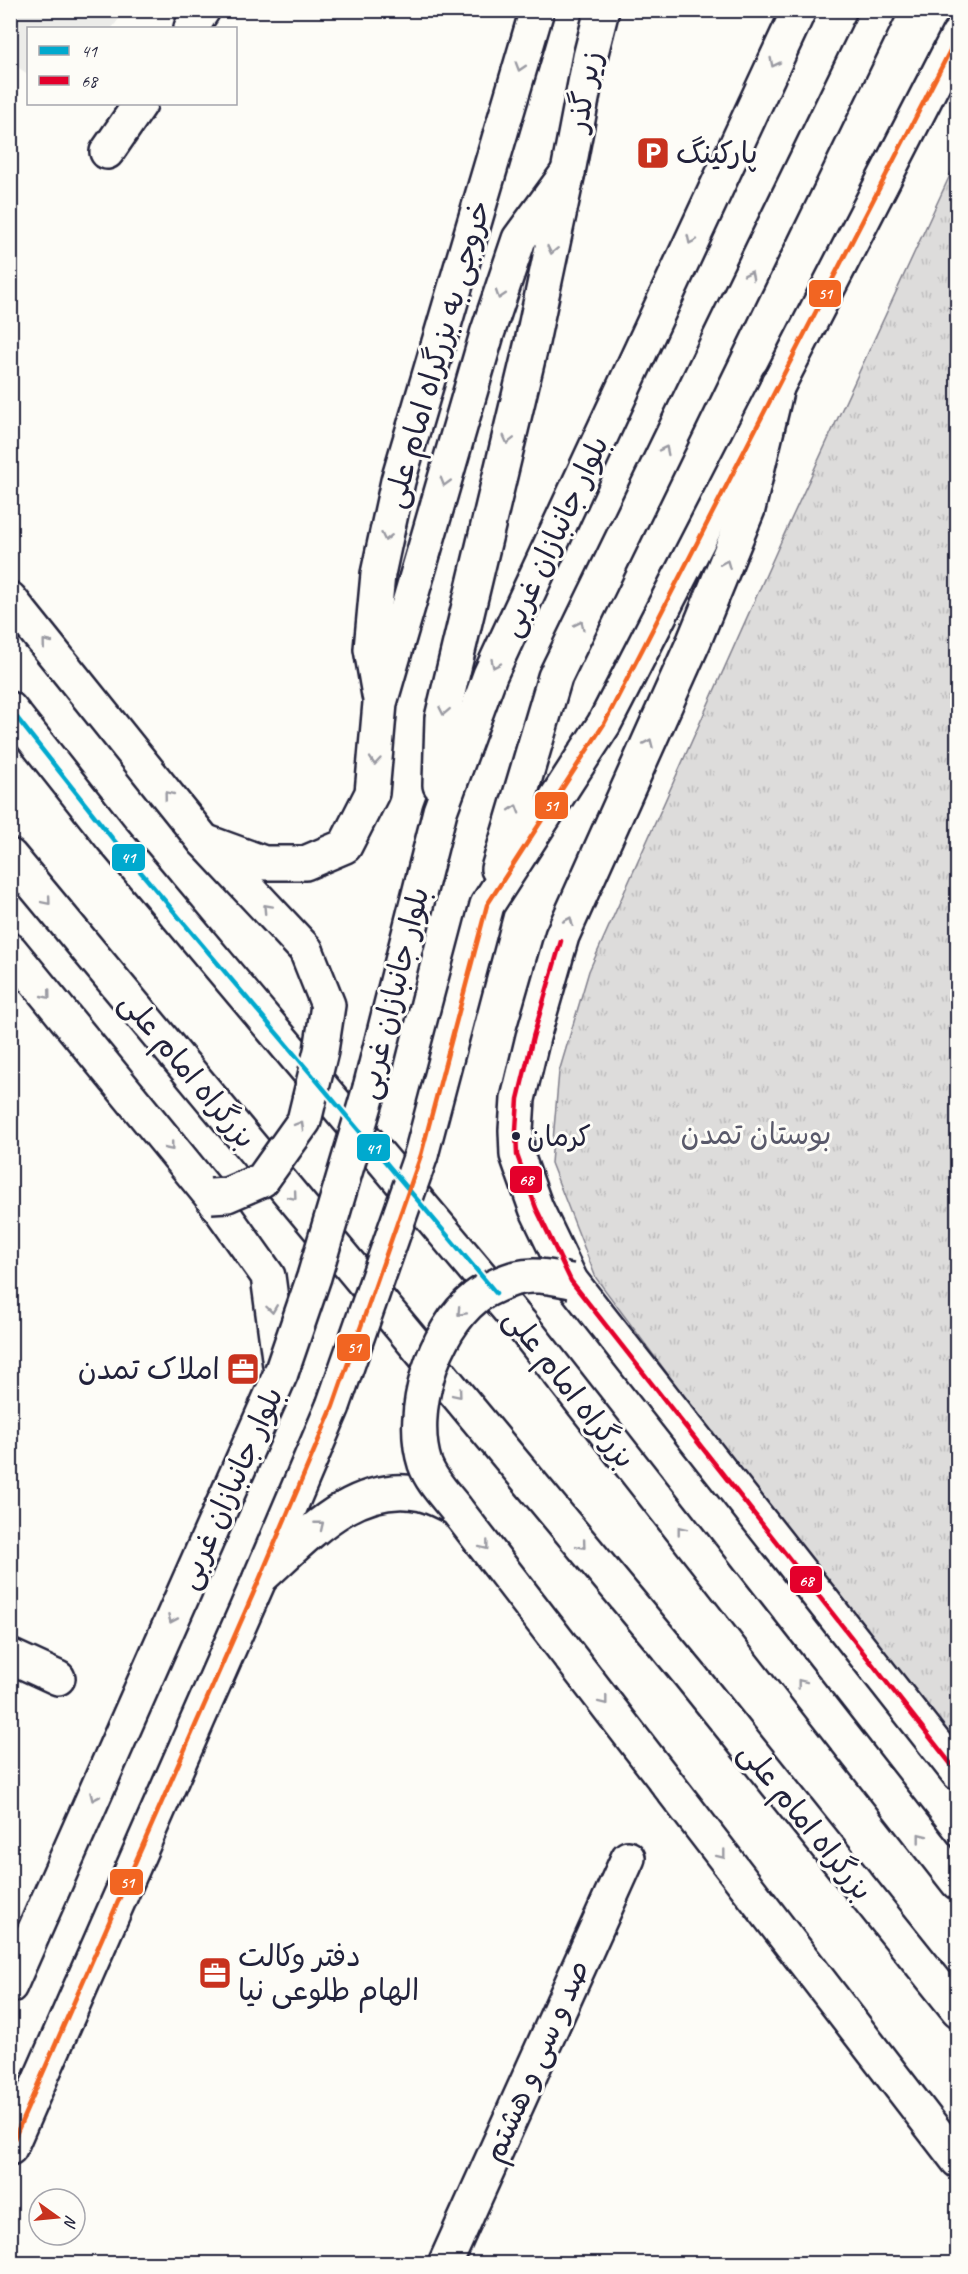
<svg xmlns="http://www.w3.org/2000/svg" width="968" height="2274" font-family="Caveat,'Playpen Sans Arabic',sans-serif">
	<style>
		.built { fill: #ecece9 }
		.grass { fill: url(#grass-tufts); stroke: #807f8b; stroke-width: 1.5 }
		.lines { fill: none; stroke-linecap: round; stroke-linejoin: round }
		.minor-casing { stroke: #22223b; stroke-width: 38 }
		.secondary-casing { stroke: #22223b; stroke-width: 38 }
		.trunk-casing { stroke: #22223b; stroke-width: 38 }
		.minor { stroke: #fdfcf7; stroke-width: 33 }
		.secondary { stroke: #fdfcf7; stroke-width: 33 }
		.trunk { stroke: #fdfcf7; stroke-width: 33 }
		.secondary-bridge-casing { stroke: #22223b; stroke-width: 38; stroke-linecap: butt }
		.secondary-bridge { stroke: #fdfcf7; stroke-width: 33 }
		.bus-1-casing { stroke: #fdfcf7; stroke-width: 9 }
		.bus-2-casing { stroke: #fdfcf7; stroke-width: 9 }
		.bus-3-casing { stroke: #fdfcf7; stroke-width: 9 }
		.bus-1 { stroke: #00a9ce; stroke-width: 4.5 }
		.bus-2 { stroke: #e4002b; stroke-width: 4.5 }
		.bus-3 { stroke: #f26522; stroke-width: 4.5 }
		.oneway { stroke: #9a9aa2 }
		.bus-dot { fill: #22223b; stroke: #fdfcf7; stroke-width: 2 }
		.labels { text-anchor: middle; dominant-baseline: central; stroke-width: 6; stroke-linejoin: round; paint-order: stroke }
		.bus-label { font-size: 28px; fill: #22223b; stroke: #fdfcf7; text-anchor: start }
		.street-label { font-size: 30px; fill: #22223b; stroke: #fdfcf7 }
		.poi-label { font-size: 30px; fill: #22223b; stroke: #fdfcf7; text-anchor: start }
		.park-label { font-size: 30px; fill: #5a5a6b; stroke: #fdfcf7 }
		.line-badge { stroke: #fdfcf7; stroke-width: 2 }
		.badge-label { font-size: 16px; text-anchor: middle; font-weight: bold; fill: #fff }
	</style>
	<defs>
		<pattern id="grass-tufts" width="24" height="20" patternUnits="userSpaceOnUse" patternTransform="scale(1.5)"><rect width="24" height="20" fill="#dddcdb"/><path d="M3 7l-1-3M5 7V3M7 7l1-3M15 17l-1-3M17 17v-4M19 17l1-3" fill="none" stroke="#bdbcbd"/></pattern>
	</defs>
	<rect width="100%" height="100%" fill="#fdfcf7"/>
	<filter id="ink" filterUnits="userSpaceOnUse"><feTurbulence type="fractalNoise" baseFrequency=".0167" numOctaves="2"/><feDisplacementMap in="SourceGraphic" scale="12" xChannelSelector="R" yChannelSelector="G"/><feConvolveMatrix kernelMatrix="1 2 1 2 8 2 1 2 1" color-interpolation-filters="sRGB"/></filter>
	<g filter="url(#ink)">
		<polygon class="built" points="11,10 125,10 125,11 112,28 28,28 28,74 11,63"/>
		<polygon class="grass" points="957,160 957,1746 792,1541 596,1278 551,1163 559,1072 589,971 782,539"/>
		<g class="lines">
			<g class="minor-casing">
				<g id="minor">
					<polyline points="191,28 203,10"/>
					<polyline points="107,152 140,104"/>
					<polyline points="10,1656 58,1678"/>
					<polyline points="445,2264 628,1858"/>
				</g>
			</g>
			<g class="secondary-casing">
				<g id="secondary">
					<polyline points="778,383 748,509 694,641 562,936 533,1037 518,1099 516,1130 517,1155 536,1208 571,1281 958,1773"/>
					<polyline points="10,599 204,841 306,950"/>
					<polyline points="379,695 371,649 378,574 398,481 537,10"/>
					<polyline points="440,785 442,718 532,342 568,172 590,57 602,10"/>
					<polyline points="204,841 264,863 305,863 345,846 372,793 380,703 487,334 519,239 568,172"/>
					<polyline points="498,869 555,677 879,10"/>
					<polyline points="10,950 211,1196 268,1276 281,1373 10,1986"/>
					<polyline points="370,1088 440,811 490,675 799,10"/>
					<polyline points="421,1155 487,905 604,724 958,35"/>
					<path d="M260,1578C305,1538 355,1479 422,1494C434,1497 445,1503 456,1509L958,2161"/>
					<polyline points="10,2148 260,1578 333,1406"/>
				</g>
			</g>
			<g class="trunk-casing">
				<g id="trunk">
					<polyline points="10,709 112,838 520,1323 958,1883"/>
					<polyline points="10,856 689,1674 958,2010"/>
				</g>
			</g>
			<use href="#minor" class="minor"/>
			<use href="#secondary" class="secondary"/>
			<use href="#trunk" class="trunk"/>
			<g class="secondary-bridge-casing">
				<g id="secondary-bridge">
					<polyline points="211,1196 227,1195 262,1180 304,1121 321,1051 328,1005 306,950"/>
					<polyline points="281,1373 314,1277 370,1088"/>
					<polyline points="333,1406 421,1155"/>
					<path d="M456,1509C445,1495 431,1481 425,1464C408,1412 433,1331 476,1297C483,1291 507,1280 517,1278C535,1273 554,1278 571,1281"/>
				</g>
			</g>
			<use href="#secondary-bridge" class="secondary-bridge"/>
			<g class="bus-1-casing">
				<polyline id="bus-1" points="10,709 112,838 496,1293"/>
			</g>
			<g class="bus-2-casing">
				<polyline id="bus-2" points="561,941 533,1037 518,1099 516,1130 517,1155 536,1208 571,1281 958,1773"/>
			</g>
			<g class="bus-3-casing">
				<polyline id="bus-3" points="10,2148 260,1578 333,1406 421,1155 487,905 604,724 958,35"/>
			</g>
			<use href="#bus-1" class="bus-1"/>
			<use href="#bus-2" class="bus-2"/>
			<use href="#bus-3" class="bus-3"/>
		</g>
		<defs><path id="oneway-chevron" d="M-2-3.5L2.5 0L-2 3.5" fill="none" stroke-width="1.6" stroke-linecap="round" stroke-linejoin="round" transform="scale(1.5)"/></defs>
		<g class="oneway">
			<use href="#oneway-chevron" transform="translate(774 63) rotate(116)"/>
			<use href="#oneway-chevron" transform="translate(520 67) rotate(107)"/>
			<use href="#oneway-chevron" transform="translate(691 240) rotate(115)"/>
			<use href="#oneway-chevron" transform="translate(552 250) rotate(102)"/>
			<use href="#oneway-chevron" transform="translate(750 275) rotate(-64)"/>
			<use href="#oneway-chevron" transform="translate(500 295) rotate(108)"/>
			<use href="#oneway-chevron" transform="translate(508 440) rotate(104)"/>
			<use href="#oneway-chevron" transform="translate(665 450) rotate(-64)"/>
			<use href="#oneway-chevron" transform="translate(445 482) rotate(106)"/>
			<use href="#oneway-chevron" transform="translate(386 537) rotate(102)"/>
			<use href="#oneway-chevron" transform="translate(726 564) rotate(-68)"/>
			<use href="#oneway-chevron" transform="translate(580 625) rotate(-64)"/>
			<use href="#oneway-chevron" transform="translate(46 643) rotate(-129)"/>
			<use href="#oneway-chevron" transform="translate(495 664) rotate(115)"/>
			<use href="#oneway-chevron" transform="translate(444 711) rotate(101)"/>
			<use href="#oneway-chevron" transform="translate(649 743) rotate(-66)"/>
			<use href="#oneway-chevron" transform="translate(375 761) rotate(95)"/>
			<use href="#oneway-chevron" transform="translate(168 795) rotate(-129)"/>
			<use href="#oneway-chevron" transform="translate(515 809) rotate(-73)"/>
			<use href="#oneway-chevron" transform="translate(47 901) rotate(50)"/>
			<use href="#oneway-chevron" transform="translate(267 908) rotate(-133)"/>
			<use href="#oneway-chevron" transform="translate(569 921) rotate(-66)"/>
			<use href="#oneway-chevron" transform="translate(47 995) rotate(51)"/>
			<use href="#oneway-chevron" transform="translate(300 1125) rotate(-60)"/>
			<use href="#oneway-chevron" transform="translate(170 1147) rotate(51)"/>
			<use href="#oneway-chevron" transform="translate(293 1196) rotate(50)"/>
			<use href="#oneway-chevron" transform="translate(272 1309) rotate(82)"/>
			<use href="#oneway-chevron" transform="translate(461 1312) rotate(133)"/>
			<use href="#oneway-chevron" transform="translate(458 1394) rotate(50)"/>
			<use href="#oneway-chevron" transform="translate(320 1525) rotate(-39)"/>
			<use href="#oneway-chevron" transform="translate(681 1530) rotate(-128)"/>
			<use href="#oneway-chevron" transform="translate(582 1545) rotate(50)"/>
			<use href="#oneway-chevron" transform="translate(485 1546) rotate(52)"/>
			<use href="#oneway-chevron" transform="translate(172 1619) rotate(114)"/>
			<use href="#oneway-chevron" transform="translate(801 1683) rotate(-128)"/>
			<use href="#oneway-chevron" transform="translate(604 1701) rotate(52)"/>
			<use href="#oneway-chevron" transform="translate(94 1797) rotate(114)"/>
			<use href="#oneway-chevron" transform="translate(921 1837) rotate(-128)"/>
			<use href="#oneway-chevron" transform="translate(722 1855) rotate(52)"/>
		</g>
	</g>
	<defs>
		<g id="parking-square" transform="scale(1.725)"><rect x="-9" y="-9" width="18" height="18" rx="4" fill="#c8321e" stroke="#fdfcf7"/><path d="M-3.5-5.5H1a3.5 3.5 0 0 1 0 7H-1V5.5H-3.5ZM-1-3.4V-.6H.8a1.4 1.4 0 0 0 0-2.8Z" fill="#fff"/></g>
		<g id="office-square" transform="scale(1.725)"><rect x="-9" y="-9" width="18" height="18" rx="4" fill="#c8321e" stroke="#fdfcf7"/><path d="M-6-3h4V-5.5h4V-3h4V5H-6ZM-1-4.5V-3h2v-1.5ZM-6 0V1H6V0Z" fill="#fff"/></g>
	</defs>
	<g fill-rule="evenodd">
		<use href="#parking-square" x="653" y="153"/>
		<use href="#office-square" x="243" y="1369"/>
		<use href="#office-square" x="215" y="1973"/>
	</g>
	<circle class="bus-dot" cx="516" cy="1136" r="5"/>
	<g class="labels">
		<g class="bus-label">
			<text x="527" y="1136">کرمان</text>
		</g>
		<g class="street-label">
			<text transform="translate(584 91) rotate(-79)">زیر گذر</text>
			<text transform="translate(437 354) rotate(-74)">خروجی به بزرگراه امام علی</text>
			<text transform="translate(554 536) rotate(-65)">بلوار جانبازان غربی</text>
			<text transform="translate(393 993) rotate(-76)">بلوار جانبازان غربی</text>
			<text transform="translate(188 1070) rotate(50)">بزرگراه امام علی</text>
			<text transform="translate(570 1388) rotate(52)">بزرگراه امام علی</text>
			<text transform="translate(230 1488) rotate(-66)">بلوار جانبازان غربی</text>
			<text transform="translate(806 1821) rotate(51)">بزرگراه امام علی</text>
			<text transform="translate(536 2061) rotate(-66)">صد و سی و هشتم</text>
		</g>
		<g class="poi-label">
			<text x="676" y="153">پارکینگ</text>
			<text x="220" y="1369" text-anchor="end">املاک تمدن</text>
			<text x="238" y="1956">دفتر وکالت<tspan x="238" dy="34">الهام طلوعی نیا</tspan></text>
		</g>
		<g class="park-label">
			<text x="756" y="1134">بوستان تمدن</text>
		</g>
	</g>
	<g class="line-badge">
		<rect x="808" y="279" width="34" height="29" rx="6" fill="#f26522"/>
		<rect x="534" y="791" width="35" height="29" rx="6" fill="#f26522"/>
		<rect x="111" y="843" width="35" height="29" rx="6" fill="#00a9ce"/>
		<rect x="356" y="1133" width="35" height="29" rx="6" fill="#00a9ce"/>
		<rect x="509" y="1165" width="34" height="29" rx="6" fill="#e4002b"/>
		<rect x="336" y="1333" width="35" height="29" rx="6" fill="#f26522"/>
		<rect x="789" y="1565" width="34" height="29" rx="6" fill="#e4002b"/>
		<rect x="109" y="1868" width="35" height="28" rx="6" fill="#f26522"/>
	</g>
	<g class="badge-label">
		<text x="825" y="299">51</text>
		<text x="551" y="811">51</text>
		<text x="128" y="863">41</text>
		<text x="373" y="1154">41</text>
		<text x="526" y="1185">68</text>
		<text x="354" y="1353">51</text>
		<text x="806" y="1586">68</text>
		<text x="127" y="1888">51</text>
	</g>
	<rect width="968" height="2274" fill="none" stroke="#fdfcf7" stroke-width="36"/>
	<rect x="18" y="18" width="932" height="2238" fill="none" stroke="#22223b" stroke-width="2" filter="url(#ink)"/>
	<rect x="27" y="27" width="210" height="78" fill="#fdfcf7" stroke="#a5a5ac" stroke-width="1.5"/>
	<rect x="39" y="46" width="30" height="9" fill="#00a9ce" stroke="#a5a5ac" stroke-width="1.5"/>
	<text x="81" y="57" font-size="18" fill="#22223b">41</text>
	<rect x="39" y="76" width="30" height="9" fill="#e4002b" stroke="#a5a5ac" stroke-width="1.5"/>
	<text x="81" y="87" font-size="18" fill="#22223b">68</text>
	<g transform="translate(57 2217) rotate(105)"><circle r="28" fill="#fdfcf7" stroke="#a5a5ac" stroke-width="1.5"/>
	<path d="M0-4.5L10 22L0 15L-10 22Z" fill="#c8321e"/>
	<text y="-9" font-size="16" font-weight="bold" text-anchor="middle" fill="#22223b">N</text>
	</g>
</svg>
